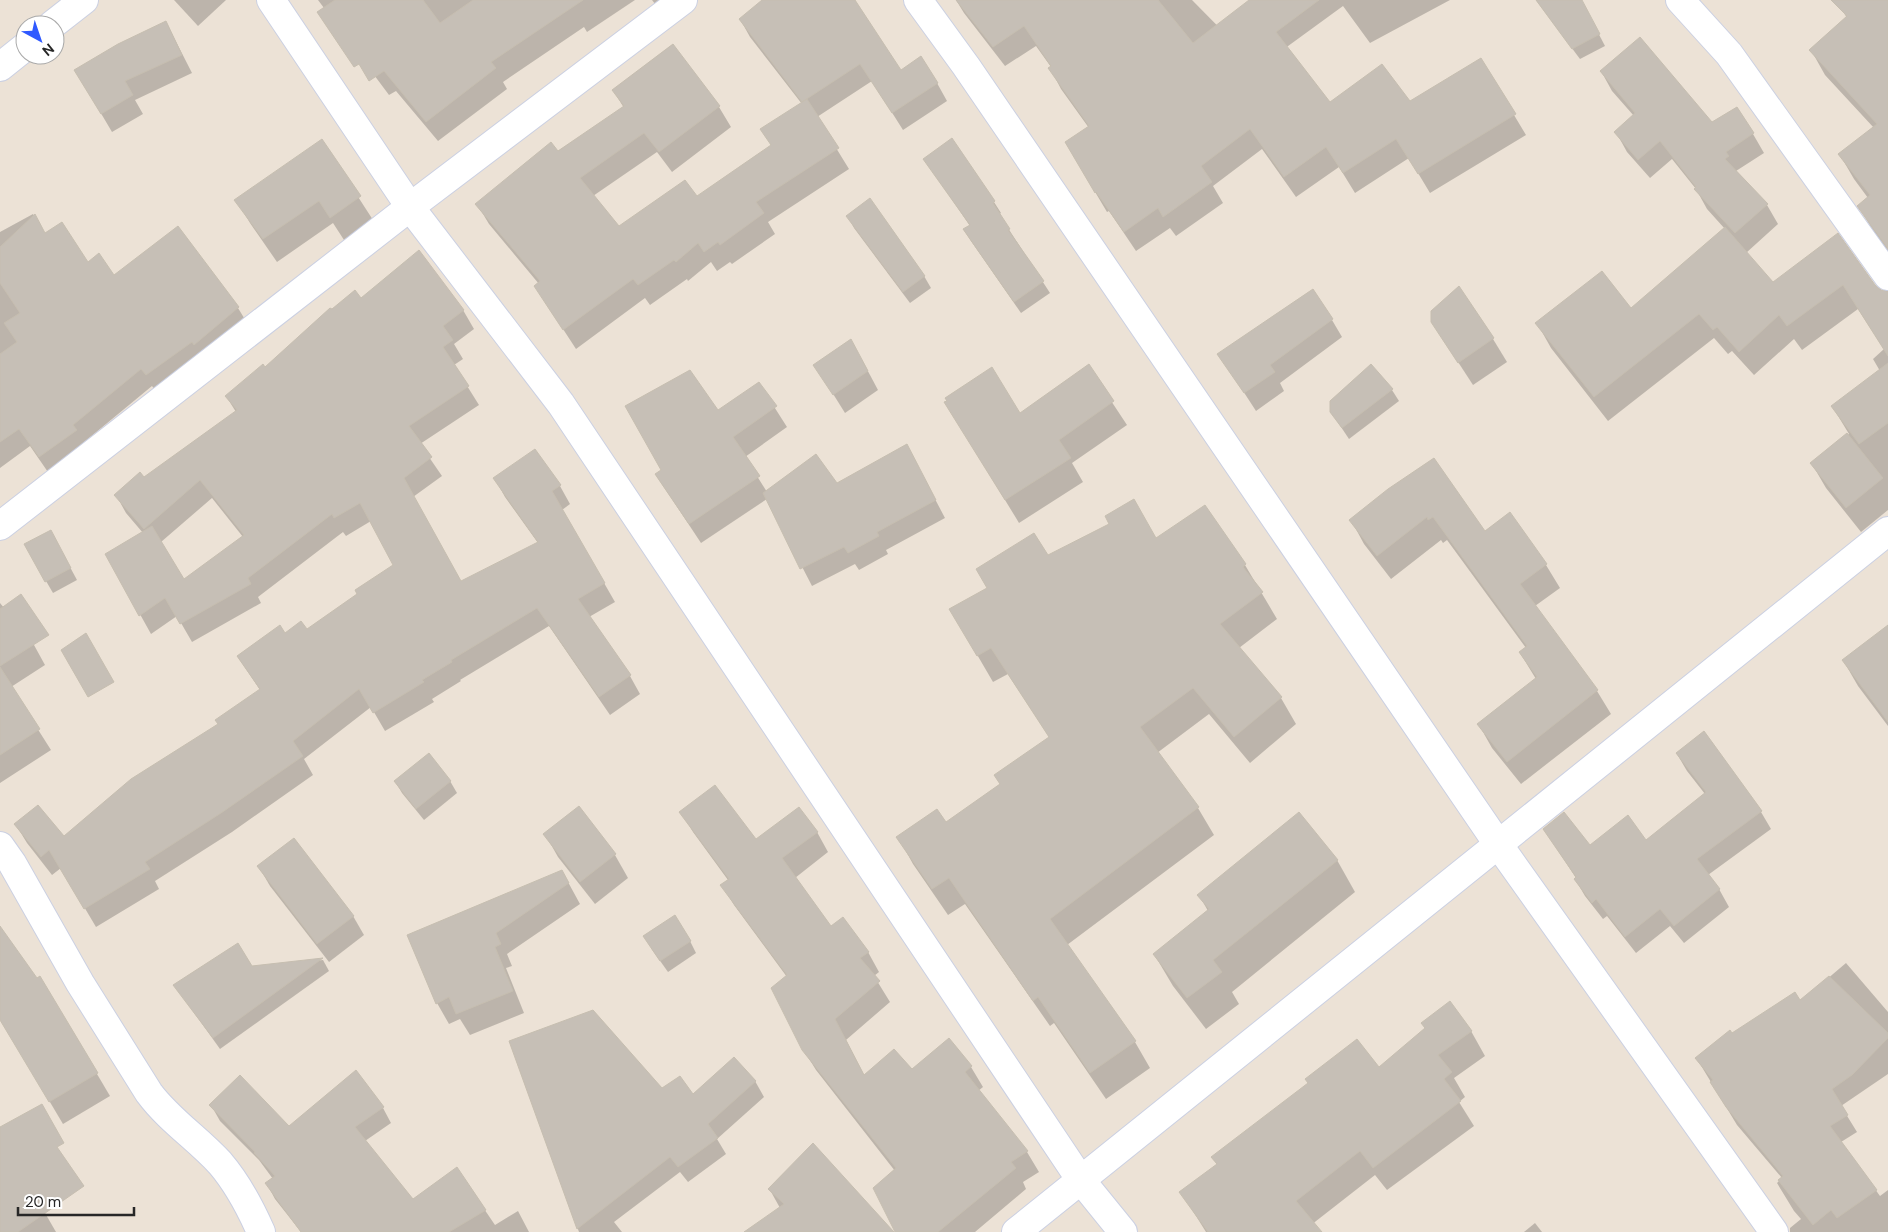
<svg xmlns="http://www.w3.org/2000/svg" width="1888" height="1232" font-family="'DM Sans',sans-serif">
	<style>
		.shadow { fill: #0003; fill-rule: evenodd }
		.building { fill: #c6bfb6; stroke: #c6beb0 }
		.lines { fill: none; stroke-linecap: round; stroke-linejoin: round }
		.street-casing { stroke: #cbd0e2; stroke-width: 30 }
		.street { stroke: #fff; stroke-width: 28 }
	</style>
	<rect width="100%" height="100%" fill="#ece2d6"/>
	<g class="shadow">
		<polygon points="174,0 226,0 198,26"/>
		<polygon points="318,0 635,0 587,32 584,27 503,82 507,89 438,141 396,91 389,95"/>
		<polygon points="652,0 682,0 663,14"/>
		<polygon points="764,0 854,0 900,72 937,83 947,101 903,130 872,81 817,117 849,169 768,222 775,234 732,264 730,262 717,271 711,262 688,281 687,279 650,305 645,298 576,349 548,306 539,284 489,224 477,204 624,108 613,90 672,45 719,107 731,127 672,172 657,152 593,196 619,228 697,198 772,146 762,130 802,104 750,37 740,19"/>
		<polygon points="956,0 1192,0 1281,90 1330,104 1409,103 1481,60 1526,135 1430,193 1409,158 1355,193 1339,167 1296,197 1262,149 1213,186 1223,203 1176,236 1170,228 1136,251 1109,211 1107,212 1066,143 1089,128 1061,89 1050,68 1051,67 1036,46 1005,66 964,13"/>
		<polygon points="1249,0 1450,0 1370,43 1343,6 1284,49"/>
		<polygon points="1536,0 1581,0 1605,46 1580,59"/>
		<polygon points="1852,0 1888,0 1888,252 1873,231 1859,206 1868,198 1854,179 1840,155 1874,128 1825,75 1811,50 1847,18 1842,10"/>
		<polygon points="166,22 192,73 135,100 143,114 112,132 76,71"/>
		<polygon points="1601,71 1712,124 1753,134 1764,153 1736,171 1767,205 1778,224 1746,253 1772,284 1838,235 1874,286 1888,296 1888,510 1861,532 1826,488 1812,464 1849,434 1832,406 1880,371 1873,359 1884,349 1858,309 1802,350 1794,339 1754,375 1732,351 1728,354 1714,338 1608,421 1551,348 1537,323 1631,309 1725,229 1707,209 1696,189 1672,159 1650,178 1627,152 1616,132 1634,116 1612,91"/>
		<polygon points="952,140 994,202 1001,213 999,214 1050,293 1021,313 971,241 964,230 970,226 925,160"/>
		<polygon points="322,141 373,220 344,240 333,223 277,262 250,223 236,200"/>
		<polygon points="33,214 45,234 87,263 114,277 238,308 249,326 157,393 152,386 83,443 87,449 50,475 30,446 0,468 0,232"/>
		<polygon points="848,216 924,276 931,288 910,303 854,228"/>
		<polygon points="1459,288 1493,339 1507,362 1473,385 1432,322"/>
		<path d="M361,299L463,310L474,329L454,344L463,359L454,365L479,405L420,444L442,476L413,497L461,582L538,543L505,497L495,479L560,486L570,504L562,510L615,602L589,617L630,676L640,694L610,715L549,626L460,680L461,681L432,699L434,702L385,731L371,707L304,759L313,775L232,832L155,881L159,889L96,927L61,868L52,875L27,843L16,825L63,838L220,725L260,690L238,657L285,634L307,631L359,595L395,565L371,521L346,536L343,532L258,597L261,603L192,642L177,616L151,634L107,555L143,533L126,513L116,495L144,479L236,412L226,396ZM212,498L243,537L183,581L161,542Z"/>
		<polygon points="1332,320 1342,337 1280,383 1284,391 1256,411 1219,354"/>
		<polygon points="862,360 878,390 845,413 815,365"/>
		<polygon points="1088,366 1127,425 1072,463 1083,482 1019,523 946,403 1020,415"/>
		<polygon points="1371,366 1392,390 1399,401 1349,439 1331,412"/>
		<polygon points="759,383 787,427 745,457 767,492 836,484 916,463 945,518 886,550 888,554 859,570 855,564 812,586 767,499 701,543 656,475 662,471 718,412"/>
		<polygon points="1388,491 1484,532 1509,514 1546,565 1560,588 1535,606 1597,691 1611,714 1521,784 1492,748 1479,725 1536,679 1520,653 1526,648 1447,540 1443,543 1441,540 1391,579 1364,544 1351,520"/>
		<polygon points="1156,540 1245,565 1277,619 1239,648 1281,698 1296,724 1250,763 1209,714 1157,753 1198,808 1214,835 1067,945 1135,1042 1150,1068 1106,1099 1054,1023 1050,1026 965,904 948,915 913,864 898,837 945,824 1001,784 1050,738 1008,674 993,682 951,610 1047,556"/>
		<polygon points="57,543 77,580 53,593 46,581"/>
		<polygon points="0,603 34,645 45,665 11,687 51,750 0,783"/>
		<polygon points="1888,627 1888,726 1858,686 1843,660"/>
		<polygon points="1677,754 1761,812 1771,829 1708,875 1719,889 1729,907 1684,943 1670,926 1636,953 1607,916 1603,919 1585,896 1575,879 1576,878 1544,829 1589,847 1645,842 1705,794 1687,771"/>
		<polygon points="395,781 450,781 457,793 424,820 402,793"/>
		<polygon points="579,808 615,855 628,878 595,904 558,857 545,834"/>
		<polygon points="681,812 756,841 817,832 828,852 795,878 831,927 868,952 879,972 874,976 890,1002 846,1040 865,1077 912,1071 949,1040 971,1067 983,1087 978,1091 1027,1152 1039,1172 1023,1182 1026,1189 975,1232 897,1232 895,1171 816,1070 803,1049 787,977 734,905 722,885 728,880 693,832"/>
		<polygon points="1337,860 1355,892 1232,992 1239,1004 1206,1029 1173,986 1154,954 1208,911 1199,895"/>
		<polygon points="259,867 353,916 364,935 329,962 270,886"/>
		<polygon points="562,871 580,904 507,954 512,966 506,968 524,1013 470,1035 460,1019 449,1024 437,1003 408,936"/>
		<polygon points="0,929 97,1074 110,1096 63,1124 0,1018"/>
		<polygon points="690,941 696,953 668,972 651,948"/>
		<polygon points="323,960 329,971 220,1049 175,986 252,968"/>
		<polygon points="1846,963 1888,1012 1888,1074 1841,1106 1857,1132 1841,1142 1880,1196 1888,1190 1888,1232 1790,1232 1790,1228 1801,1219 1794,1211 1777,1183 1782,1178 1737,1125 1697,1059 1732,1034 1800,1002"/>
		<polygon points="1426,1029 1471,1031 1485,1056 1454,1078 1465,1097 1459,1102 1474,1126 1387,1190 1375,1175 1311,1225 1315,1232 1206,1232 1181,1192 1218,1166 1213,1158 1379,1068"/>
		<polygon points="510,1042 662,1090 692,1096 755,1081 764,1097 717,1139 726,1154 688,1182 680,1172 614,1222 622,1232 579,1232"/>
		<polygon points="211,1105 289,1128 383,1108 391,1123 365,1141 413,1201 457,1169 495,1225 518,1211 529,1232 301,1232 275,1199 267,1184 273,1179 259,1160 220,1121"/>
		<polygon points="0,1155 45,1213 56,1232 0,1232"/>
		<polygon points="770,1190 892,1232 746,1232 780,1208"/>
		<polygon points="1535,1223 1542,1232 1524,1232"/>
	</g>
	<g class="building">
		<polygon points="335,0 423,0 440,23 473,0 583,0 491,62 496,68 426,122 384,71 369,81 359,64 354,67 317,12"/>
		<polygon points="762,0 855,0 901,70 921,56 938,83 892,113 860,64 802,102 739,19"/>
		<polygon points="956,0 1158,0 1193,43 1249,0 1319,0 1276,32 1330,102 1382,64 1410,101 1481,58 1516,114 1418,174 1396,139 1343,173 1326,147 1284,177 1250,129 1201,166 1212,182 1163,217 1158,208 1124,232 1096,192 1095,193 1065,142 1089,126 1048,68 1051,66 1024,26 993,47"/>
		<polygon points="1536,0 1582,0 1600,34 1572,49"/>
		<polygon points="1831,0 1888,0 1888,249 1857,206 1870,195 1838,154 1877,124 1809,50 1847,16"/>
		<polygon points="166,21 182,55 125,81 133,95 101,114 74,70 118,44"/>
		<polygon points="1640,37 1712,122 1737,107 1754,133 1726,152 1729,156 1725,159 1768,204 1735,233 1694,189 1696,187 1660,141 1638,160 1614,132 1635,113 1600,71"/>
		<polygon points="673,44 720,106 659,152 644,133 580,178 619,226 685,180 697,196 771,145 760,129 807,99 839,148 756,202 764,213 720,245 718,242 704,252 698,243 676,262 674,260 638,285 633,279 563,330 534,286 540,281 475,204 551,142 558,151 624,106 612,90"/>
		<polygon points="952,138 995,201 993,203 1010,229 1008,230 1044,281 1014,302 963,229 970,225 923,159"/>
		<polygon points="322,139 361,196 330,218 319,201 263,239 234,200"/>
		<polygon points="870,198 925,276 903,292 846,216"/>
		<polygon points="35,214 45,233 62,222 88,262 99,253 114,275 178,226 239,307 194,345 192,342 146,375 141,369 73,425 77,430 39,457 19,429 0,442 0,354 17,342 4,323 20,313 0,283 0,247"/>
		<polygon points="1725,227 1773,282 1838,233 1875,285 1881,290 1888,291 1888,356 1843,285 1787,326 1779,315 1739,352 1717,327 1713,330 1699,314 1594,397 1535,323 1602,271 1631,308"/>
		<polygon points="419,250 464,310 443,326 453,340 443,347 469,386 409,426 432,457 404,478 461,581 538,542 493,478 535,449 561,485 552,491 605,583 578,599 631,675 599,697 537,608 451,660 452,662 422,680 424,682 373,713 359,689 293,741 303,756 221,813 145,862 150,869 84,909 49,850 41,857 14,824 38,805 64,836 131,779 218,724 215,720 260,689 237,656 280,625 285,633 301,621 307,629 357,594 355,590 393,565 360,503 334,518 332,514 248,578 251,584 180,624 165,598 139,616 105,554 152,526 184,579 244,535 200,480 144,529 114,495 140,472 144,477 237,410 225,396 263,364 265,367 330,308 332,309 355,290 361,298"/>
		<polygon points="1459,286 1494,338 1458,363 1431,322 1431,311"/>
		<polygon points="1313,289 1333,319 1270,365 1275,372 1244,393 1217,354"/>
		<polygon points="851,339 868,371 833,395 813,365"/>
		<polygon points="1888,363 1888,423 1859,444 1831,406"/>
		<polygon points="1089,364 1114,401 1059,440 1071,458 1005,500 944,402 947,401 945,398 992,367 1020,413"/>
		<polygon points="1371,364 1393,389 1342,428 1330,412 1330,401"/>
		<polygon points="690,370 718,410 759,382 777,406 733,437 760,476 689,524 655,474 661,470 625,406"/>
		<polygon points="1847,433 1883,478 1846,508 1810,463"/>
		<polygon points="907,444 936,500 877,532 879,536 848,553 844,547 800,569 763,493 816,454 837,483"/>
		<polygon points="1434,458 1485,531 1510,512 1547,564 1520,584 1598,690 1507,762 1477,724 1537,677 1519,652 1527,646 1433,517 1428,520 1427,517 1377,556 1349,520 1388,489"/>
		<polygon points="1134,499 1156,538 1205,505 1246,564 1243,567 1263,592 1220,624 1282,697 1234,737 1193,688 1140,727 1199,807 1050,919 1136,1041 1090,1073 1038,997 1033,1001 949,878 932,889 896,837 937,809 946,822 1000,784 994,775 1049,737 991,648 977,656 949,609 987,588 976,569 1034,533 1048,555 1109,524 1105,516"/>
		<polygon points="51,530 71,568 45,582 24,544"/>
		<polygon points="21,594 49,635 0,666 0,609"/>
		<polygon points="1888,625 1888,722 1842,660"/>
		<polygon points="86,633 114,682 88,697 61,650"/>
		<polygon points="0,667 40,729 0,755"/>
		<polygon points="1704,731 1762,811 1697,859 1720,889 1674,926 1660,909 1625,937 1596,899 1592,903 1574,879 1576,877 1543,829 1564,812 1590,845 1628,815 1646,840 1706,792 1676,753"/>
		<polygon points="429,753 451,781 416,809 394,781"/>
		<polygon points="715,785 756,839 799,807 818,832 782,858 831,926 843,917 869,952 860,958 880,981 835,1019 864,1075 894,1049 912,1069 949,1038 972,1066 965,1072 1028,1151 1011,1162 1016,1168 938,1232 895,1232 873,1188 896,1168 802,1050 771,988 787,975 720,885 729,879 679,812"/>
		<polygon points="579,806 616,854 580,882 543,834"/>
		<polygon points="1299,812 1338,860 1213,960 1222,972 1187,998 1153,954 1209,909 1197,895"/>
		<polygon points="294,838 354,916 317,944 257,866"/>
		<polygon points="562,870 569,883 496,933 501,944 495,947 513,991 456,1014 449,997 436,1004 407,935"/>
		<polygon points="675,915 691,941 660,961 643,936"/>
		<polygon points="0,926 37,978 40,976 98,1073 49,1102 0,1020"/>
		<polygon points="238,943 252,966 323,958 213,1038 173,985"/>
		<polygon points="1829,976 1888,1033 1888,1038 1852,1075 1832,1089 1848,1115 1830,1126 1877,1190 1837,1218 1831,1210 1813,1225 1778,1180 1783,1176 1726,1107 1710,1082 1713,1080 1695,1058 1730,1030 1732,1033 1795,992 1800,1000"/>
		<polygon points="1450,1001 1472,1031 1438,1055 1452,1072 1444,1079 1461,1101 1373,1168 1360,1151 1296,1201 1322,1232 1208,1232 1179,1192 1217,1164 1211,1157 1308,1083 1305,1079 1357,1039 1379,1067 1425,1028 1421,1023"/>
		<polygon points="593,1010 662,1088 680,1076 693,1094 734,1057 756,1081 708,1124 718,1138 678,1167 670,1157 577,1229 509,1041"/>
		<polygon points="356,1070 384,1107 355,1127 413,1199 457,1167 486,1210 449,1232 301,1232 265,1183 275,1176 254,1153 255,1152 209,1105 240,1075 289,1126"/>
		<polygon points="42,1104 64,1143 57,1147 84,1186 18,1232 0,1232 0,1127"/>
		<polygon points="813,1143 894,1232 744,1232 784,1204 768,1189"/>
	</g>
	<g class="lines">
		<g class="street-casing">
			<g id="street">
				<polyline points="271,0 410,207 561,404 1080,1179 1123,1232"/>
				<polyline points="918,0 966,66 1498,844 1774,1232"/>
				<polyline points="1680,0 1729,54 1888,276"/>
				<polyline points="52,25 84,0"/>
				<polyline points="0,67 25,47"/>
				<polyline points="0,526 410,207 683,0"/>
				<path d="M0,846L12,863L80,983L149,1093C169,1120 197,1138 220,1163C238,1184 250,1207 261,1232"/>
				<polyline points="1016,1232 1888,531"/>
			</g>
		</g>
		<use href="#street" class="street"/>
	</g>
	<g transform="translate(40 40) rotate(140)"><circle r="24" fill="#ffffff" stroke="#a9a9a9"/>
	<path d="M0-4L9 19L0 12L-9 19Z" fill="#2f59ff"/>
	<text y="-8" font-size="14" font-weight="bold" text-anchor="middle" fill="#272727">N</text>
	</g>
	<path d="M18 1207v8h116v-8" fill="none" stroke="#272727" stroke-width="2.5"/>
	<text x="25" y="1207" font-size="15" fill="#272727" stroke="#ffffff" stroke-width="4" paint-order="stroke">20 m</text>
</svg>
